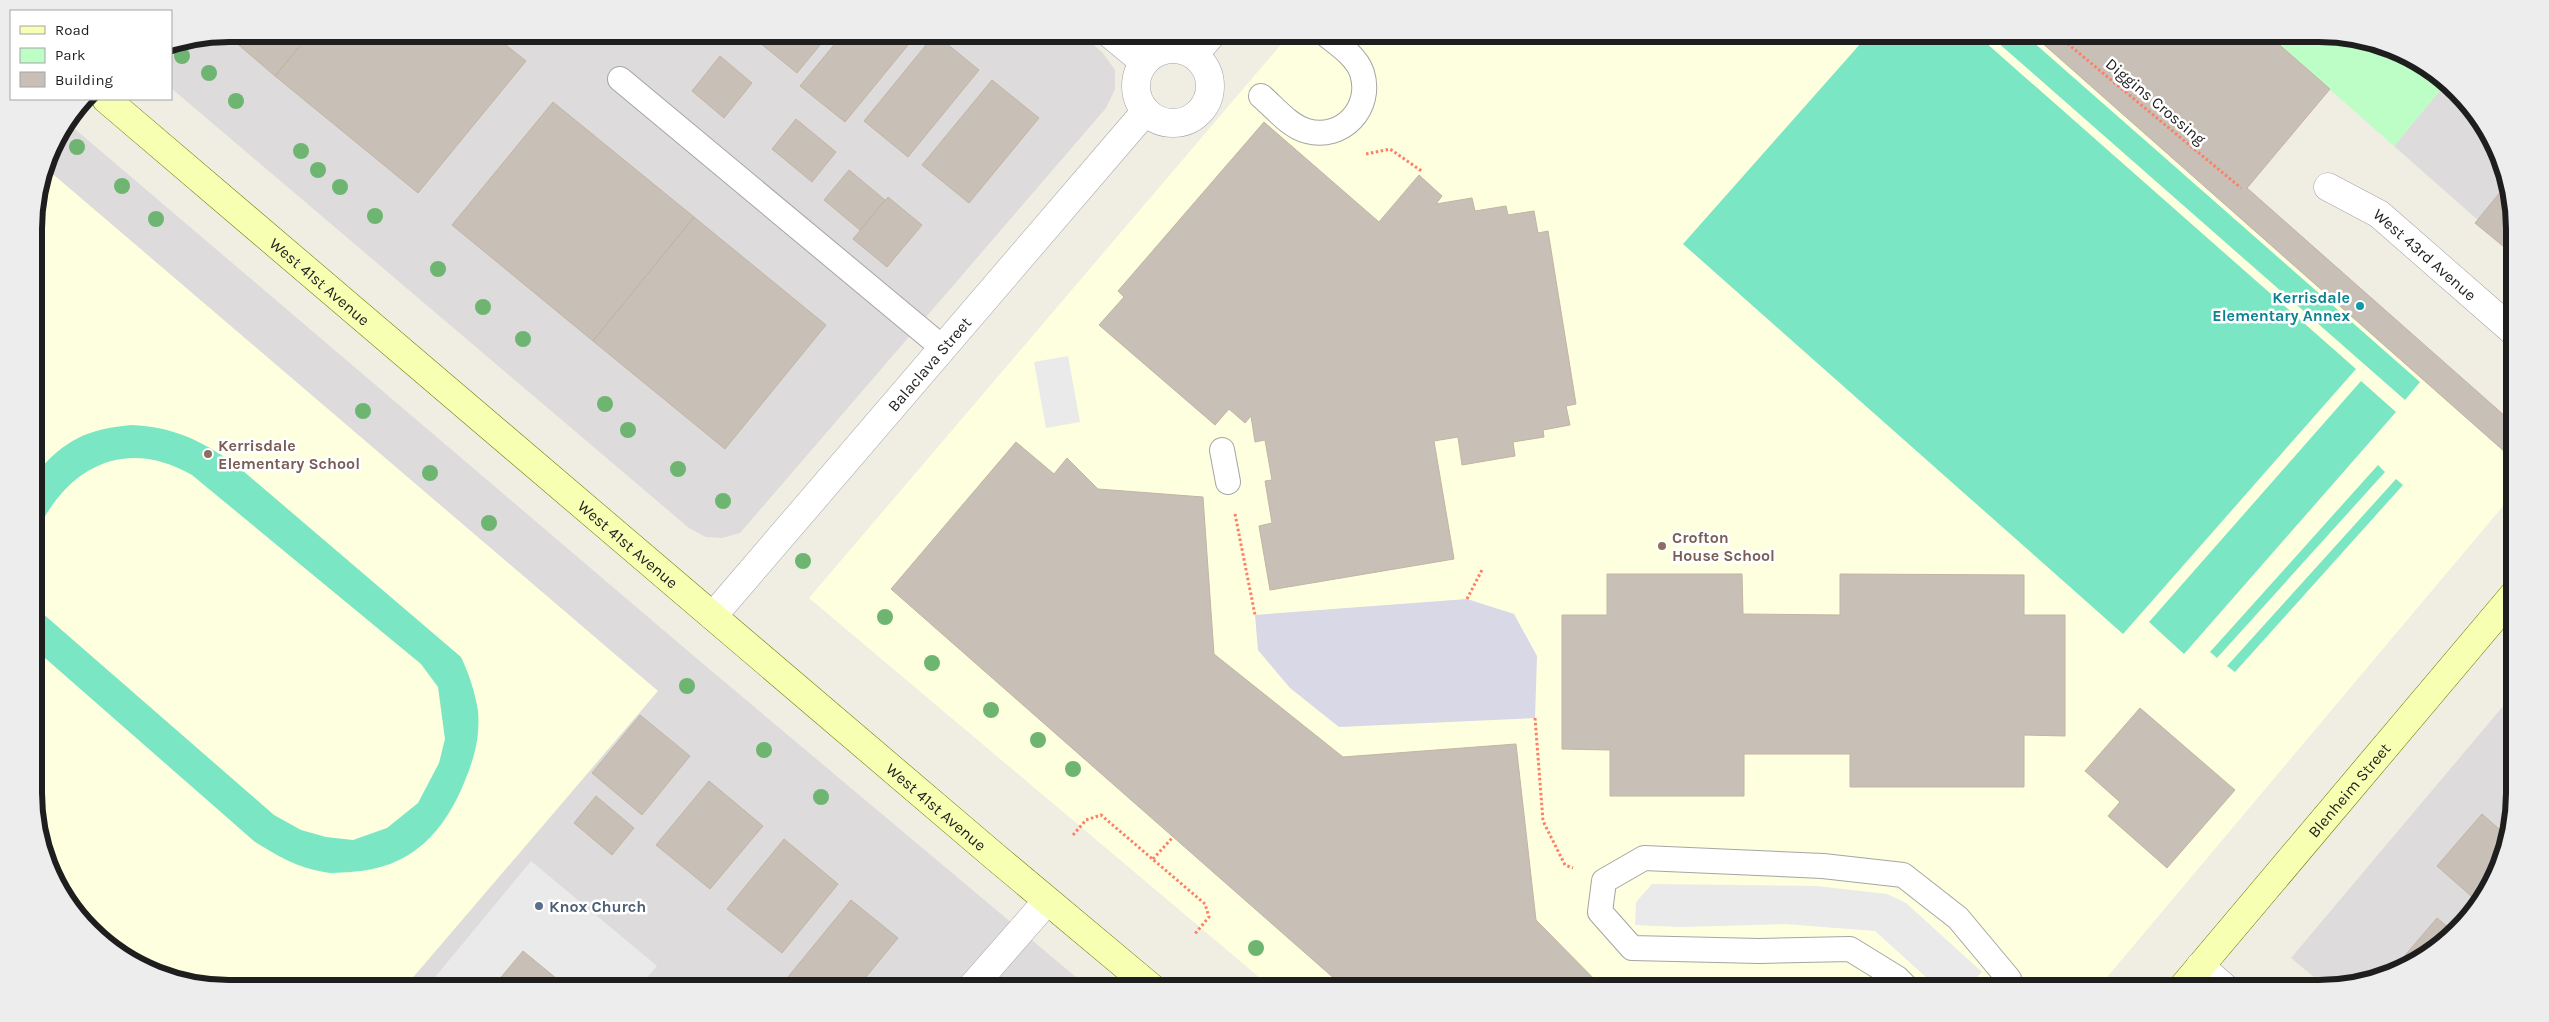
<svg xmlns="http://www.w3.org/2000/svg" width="2549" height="1022" font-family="Karla,sans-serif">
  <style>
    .residential { fill: #dddbdb }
    .education { fill: #fdffde }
    .park { fill: #bcfec6 }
    .pitch { fill: #7ae6c3 }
    .parking { fill: #eaeaea }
    .plaza { fill: #d8d8e6 }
    .building { fill: #c8bfb6; stroke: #c3b4a4 }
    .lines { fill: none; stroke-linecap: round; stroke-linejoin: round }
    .lane-casing { stroke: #a5a5a5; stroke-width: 26 }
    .street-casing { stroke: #a5a5a5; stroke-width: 29 }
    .secondary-casing { stroke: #667b00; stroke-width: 29 }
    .path { stroke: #ff7e66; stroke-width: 3; stroke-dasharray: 2.5 2.5; stroke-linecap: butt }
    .lane { stroke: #fff; stroke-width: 24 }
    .street { stroke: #fff; stroke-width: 28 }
    .secondary { stroke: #f7ffb3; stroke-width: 28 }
    .tree { fill: #6db571 }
    .culture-dot { fill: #0f9aa8; stroke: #fff; stroke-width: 2 }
    .education-dot { fill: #8d6e63; stroke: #fff; stroke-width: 2 }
    .service-dot { fill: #5c6f8a; stroke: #fff; stroke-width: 2 }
    .labels { text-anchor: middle; stroke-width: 5; stroke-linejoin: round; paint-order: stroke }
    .street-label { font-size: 16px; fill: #1e1e1e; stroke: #fff }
    .culture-label { font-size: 16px; font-weight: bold; fill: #0d838f; stroke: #fff; text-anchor: end }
    .education-label { font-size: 16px; font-weight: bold; fill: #785e54; stroke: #fff; text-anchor: start }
    .service-label { font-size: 16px; font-weight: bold; fill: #4e5e75; stroke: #fff; text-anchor: start }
    .rim { fill: none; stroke: #1e1e1e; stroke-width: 6 }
  </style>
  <rect width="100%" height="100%" fill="#f0ede3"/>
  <!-- residential -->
  <path class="residential" d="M230,34H1080L1102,52L1115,70V89L1106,108L740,533L722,538L706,537L689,528L171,88V45Z
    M2447,82L2475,110L2500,155L2514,204V252L2394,146Z
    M69,124L702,663L1089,988H230L167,978L121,955L82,921L54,879L37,830L34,217L54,143Z
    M2515,692V792L2505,855L2475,911L2438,948L2382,978L2327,988L2291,958Z"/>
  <!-- education -->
  <path class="education" d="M1290,34H2032L2514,460V493L2098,988H1272L809,598Z
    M47,169L658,691L404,988H230L167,978L121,955L82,921L54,879L37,830L34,217Z"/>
  <!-- park -->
  <path class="park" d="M2267,34H2319L2382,44L2438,74L2447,82L2394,146Z"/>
  <!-- pitch -->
  <path class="pitch" d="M1869,34H1976L2356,369L2123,634L1683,244Z
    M1988,34H2024L2420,382L2405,400Z
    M2361,381L2396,412L2184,654L2149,622Z
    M131,425C174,427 200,440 235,464L461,657C469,674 475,692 478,711C480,735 475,756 466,778C445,832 411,869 350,872C342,872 332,874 324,872C298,868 276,855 255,842L37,651L36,601L41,612L274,815L301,830L326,837L353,840L387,828L418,803L439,763L445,739L438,687L421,664L192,475C125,436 66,467 36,534V473C67,439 85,430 131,425Z
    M2378,465L2385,472L2217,658L2210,652Z
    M2396,479L2403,485L2235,672L2227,666Z"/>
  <!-- parking -->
  <path class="parking" d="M1068,356L1080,422L1046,428L1034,362Z
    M531,861L657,966L638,988H568L523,951L492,988H426Z
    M1652,884L1816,886L1887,894L1906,903L1982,972L1966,988H1938L1875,931L1785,924L1680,927L1635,925L1636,902Z"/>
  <!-- plaza -->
  <path class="plaza" d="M1467,599L1514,614L1537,656L1535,718L1339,727L1290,688L1258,650L1255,615Z"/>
  <!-- building -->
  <path class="building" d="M226,34H310L275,76Z
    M310,34H492L526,61L418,193L275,76Z
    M582,34H603L595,44Z
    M749,34H829L797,73Z
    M843,34H917L845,122L800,86Z
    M935,34L979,70L908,157L864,121Z
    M2032,34H2267L2330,89L2247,188L2514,424V460Z
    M720,56L752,83L724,118L692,91Z
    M992,80L1039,118L969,203L922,165Z
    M553,102L694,217L593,341L452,225Z
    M796,119L836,152L812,182L772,149Z
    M1264,122L1379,222L1419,175L1442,196L1436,204L1472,198L1475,211L1506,206L1508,215L1534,211L1538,233L1548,231L1576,404L1566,406L1570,425L1543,430L1544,437L1513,442L1515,456L1462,465L1458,437L1434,441L1454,559L1270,590L1259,526L1272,523L1265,481L1272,480L1265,440L1255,442L1251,416L1245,423L1229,409L1215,425L1099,325L1124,297L1118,291Z
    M849,170L885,200L860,230L824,200Z
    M2502,190L2512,198L2514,204V245L2509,251L2475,223Z
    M888,197L922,225L887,267L853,239Z
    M694,217L826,325L725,449L593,341Z
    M1016,442L1054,474L1067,458L1098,489L1203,497L1214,654L1343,757L1516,744L1536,920L1603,988H1345L891,589Z
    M1607,574H1742L1743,614L1840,615V574L2024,575V615H2065V736L2024,735V787H1850V754H1744V796H1610V750L1562,749V615H1607Z
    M2140,708L2235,790L2167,868L2108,816L2120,802L2085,771Z
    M640,715L690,756L642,815L592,773Z
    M709,781L763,826L710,889L656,845Z
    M596,796L634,828L612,855L574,823Z
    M2482,814L2508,837L2505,855L2479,903L2437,866Z
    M784,839L838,884L782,953L727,909Z
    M851,900L898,938L857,988H779Z
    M2437,918L2454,932L2438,948L2389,974Z
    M523,951L568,988H492Z
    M1776,983L1777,988H1725Z"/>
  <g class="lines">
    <!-- lane casing -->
    <g class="lane-casing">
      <path id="lane" d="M620,79L943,348
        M1261,96C1274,107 1289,126 1307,131C1342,141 1373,108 1362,73C1357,57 1338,44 1325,34
        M1222,450L1228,482
        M1907,988L1897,978L1850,949L1759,951L1632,948L1600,912L1604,881L1644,858L1823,866L1903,875L1958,918L2009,979L2007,988"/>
    </g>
    <!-- street casing -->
    <g class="street-casing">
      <g id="street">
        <path d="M1110,34L1144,62"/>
        <circle cx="1173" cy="86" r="37"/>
        <path d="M1194,55L1212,34"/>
        <path id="s1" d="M2328,187L2379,214L2514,332"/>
        <path id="s2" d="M713,616L1145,112"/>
        <path d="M2200,966L2225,988"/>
        <path d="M971,988L1047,901"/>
      </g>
    </g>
    <!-- secondary casing -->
    <g class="secondary-casing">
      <g id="secondary">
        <path id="s3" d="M106,99L993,855L1152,988"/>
        <path id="s4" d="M2182,988L2515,593"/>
      </g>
    </g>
    <!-- path -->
    <path class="path" d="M2056,34L2241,188
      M1366,154L1390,149L1423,172
      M1235,514L1255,615
      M1467,599L1483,568
      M1535,718L1543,821L1565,865L1573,868
      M1073,835L1086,820L1101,815L1205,904L1209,917L1194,935
      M1153,859L1173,837"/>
    <!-- lane -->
    <use href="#lane" class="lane"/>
    <!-- street -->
    <use href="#street" class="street"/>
    <!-- secondary -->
    <use href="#secondary" class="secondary"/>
  </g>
  <!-- trees -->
  <g class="tree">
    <circle cx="182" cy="56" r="8"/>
    <circle cx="209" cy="73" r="8"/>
    <circle cx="236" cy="101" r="8"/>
    <circle cx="77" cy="147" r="8"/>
    <circle cx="301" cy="151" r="8"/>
    <circle cx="318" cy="170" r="8"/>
    <circle cx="122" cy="186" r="8"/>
    <circle cx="340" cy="187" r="8"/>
    <circle cx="375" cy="216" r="8"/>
    <circle cx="156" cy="219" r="8"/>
    <circle cx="438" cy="269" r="8"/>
    <circle cx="483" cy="307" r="8"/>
    <circle cx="523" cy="339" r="8"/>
    <circle cx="605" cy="404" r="8"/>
    <circle cx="363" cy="411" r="8"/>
    <circle cx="628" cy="430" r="8"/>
    <circle cx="678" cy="469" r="8"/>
    <circle cx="430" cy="473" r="8"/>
    <circle cx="723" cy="501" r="8"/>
    <circle cx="489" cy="523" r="8"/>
    <circle cx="803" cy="561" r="8"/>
    <circle cx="885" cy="617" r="8"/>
    <circle cx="932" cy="663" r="8"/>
    <circle cx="687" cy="686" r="8"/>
    <circle cx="991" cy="710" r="8"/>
    <circle cx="1038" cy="740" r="8"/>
    <circle cx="764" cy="750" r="8"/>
    <circle cx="1073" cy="769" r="8"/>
    <circle cx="821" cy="797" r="8"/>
    <circle cx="1256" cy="948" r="8"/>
  </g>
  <!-- markers -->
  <circle class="culture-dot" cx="2360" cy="306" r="5"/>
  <g class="education-dot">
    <circle cx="208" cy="454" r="5"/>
    <circle cx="1662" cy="546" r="5"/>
  </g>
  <circle class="service-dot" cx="539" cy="906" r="5"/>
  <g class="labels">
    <!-- street labels -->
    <g class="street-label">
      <text transform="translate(2156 101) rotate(40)" y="6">Diggins Crossing</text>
      <text dy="6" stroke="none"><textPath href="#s1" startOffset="119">West 43rd Avenue</textPath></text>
      <text dy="6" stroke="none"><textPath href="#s3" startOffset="281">West 41st Avenue</textPath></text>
      <text dy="6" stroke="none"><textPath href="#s2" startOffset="332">Balaclava Street</textPath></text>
      <text dy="6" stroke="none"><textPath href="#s3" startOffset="686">West 41st Avenue</textPath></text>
      <text dy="6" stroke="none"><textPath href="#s4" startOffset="259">Blenheim Street</textPath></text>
      <text dy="6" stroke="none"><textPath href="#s3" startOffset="1091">West 41st Avenue</textPath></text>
    </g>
    <!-- culture labels -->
    <g class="culture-label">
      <text x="2350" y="303">Kerrisdale<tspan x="2350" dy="18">Elementary Annex</tspan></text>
    </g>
    <!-- education labels -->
    <g class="education-label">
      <text x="218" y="451">Kerrisdale<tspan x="218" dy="18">Elementary School</tspan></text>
      <text x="1672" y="543">Crofton<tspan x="1672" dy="18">House School</tspan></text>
    </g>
    <!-- service labels -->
    <g class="service-label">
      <text x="549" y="912">Knox Church</text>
    </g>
  </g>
  <!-- crop -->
  <path d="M0 0H2549V1022H0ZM229 42H2319A187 187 0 0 1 2506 229V793A187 187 0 0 1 2319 980H229A187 187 0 0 1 42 793V229A187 187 0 0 1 229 42Z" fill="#ededed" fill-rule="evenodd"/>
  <path class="rim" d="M229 42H2319A187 187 0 0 1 2506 229V793A187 187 0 0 1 2319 980H229A187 187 0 0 1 42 793V229A187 187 0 0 1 229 42Z"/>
  <!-- legend -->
  <rect x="10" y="10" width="162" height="90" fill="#ffffff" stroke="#a5a5a5"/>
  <rect x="20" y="26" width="25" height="8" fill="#f7ffb3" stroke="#a5a5a5"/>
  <text x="55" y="35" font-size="15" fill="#1e1e1e">Road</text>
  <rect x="20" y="48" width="25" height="15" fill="#bcfec6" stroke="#a5a5a5"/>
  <text x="55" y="60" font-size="15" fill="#1e1e1e">Park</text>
  <rect x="20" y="72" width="25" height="15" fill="#c8bfb6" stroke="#a5a5a5"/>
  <text x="55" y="85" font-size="15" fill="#1e1e1e">Building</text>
</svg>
